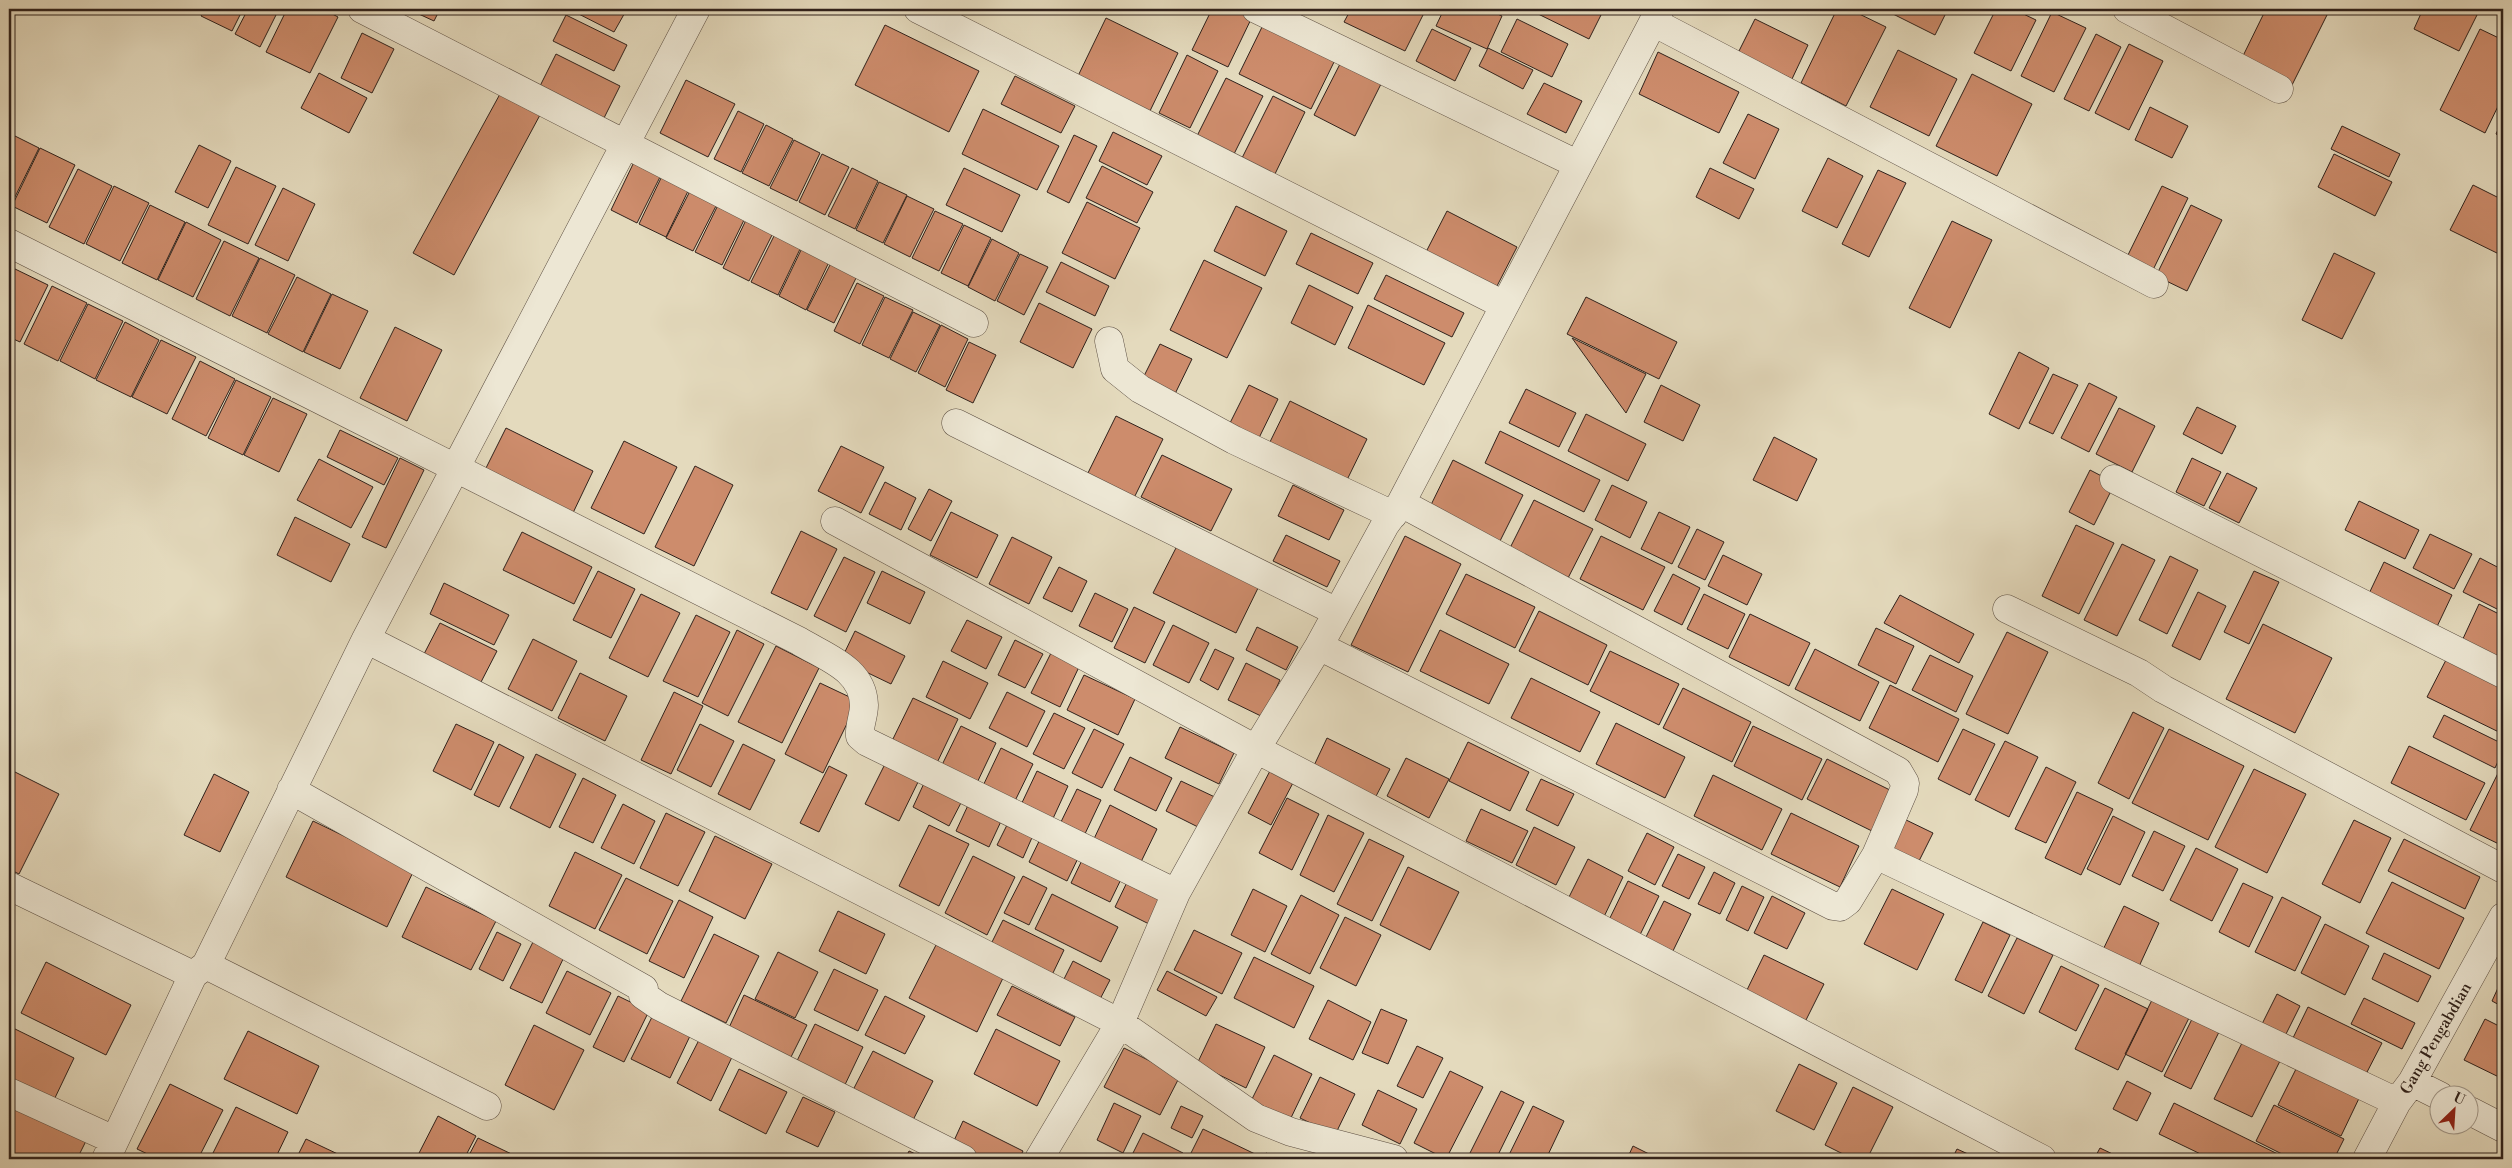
<svg xmlns="http://www.w3.org/2000/svg" width="2512" height="1168" font-family="'Libre Bodoni',serif">
  <style>
    .building { fill: #cd8c6c; stroke: #30221c }
    .lines { fill: none; stroke-linecap: round; stroke-linejoin: round }
    .minor-casing { stroke: #5d5044; stroke-width: 29 }
    .minor { stroke: #ede7d4; stroke-width: 28 }
    .labels { text-anchor: middle; stroke-width: 4; stroke-linejoin: round; paint-order: stroke }
    .street-label { font-size: 16px; fill: #30221c; stroke: #ede7d4 }
  </style>
  <rect width="100%" height="100%" fill="#e4dabd"/>
  <filter id="stains"><feTurbulence type="fractalNoise" baseFrequency=".004" numOctaves="4"/><feColorMatrix values="0 0 0 0 .2 0 0 0 0 .09 0 0 0 0 .02 0 0 0 .5 -.17"/></filter>
  <radialGradient id="worn" r=".72"><stop offset=".6" stop-color="#630" stop-opacity="0"/><stop offset="1" stop-color="#630" stop-opacity=".3"/></radialGradient>
  <!-- building -->
  <path class="building" d="M186,9H198L195,13Z
    M205,9H243L232,31L201,16Z
    M248,9H279L260,47L235,34Z
    M287,9H323L338,17L310,73L266,52Z
    M408,9H440L434,21Z
    M569,9H627L614,32Z
    M1212,9H1244L1254,13L1228,67L1192,50Z
    M1351,9H1426L1405,51L1344,22Z
    M1444,9H1486L1502,16L1487,49L1436,26Z
    M1528,9H1604L1589,39Z
    M1837,9H1849L1886,27L1846,106L1801,83Z
    M1890,9H1948L1935,35L1889,12Z
    M1996,9H2013L2036,20L2011,71L1974,53Z
    M2266,9H2330L2292,85L2241,60Z
    M2423,9H2480L2459,51L2414,29Z
    M2052,12L2086,28L2054,92L2021,76Z
    M566,15L627,45L614,71L553,41Z
    M1106,18L1178,53L1149,113L1077,78Z
    M1517,19L1568,44L1552,77L1501,52Z
    M1755,19L1808,45L1792,79L1738,53Z
    M885,25L979,71L949,132L855,85Z
    M1263,25L1335,60L1311,109L1239,74Z
    M1432,29L1471,48L1455,81L1416,61Z
    M2480,29L2503,40V96L2485,133L2440,110Z
    M362,33L394,49L372,93L341,78Z
    M2096,34L2121,47L2089,111L2064,99Z
    M2129,44L2163,61L2129,130L2095,113Z
    M1488,48L1533,70L1523,89L1479,66Z
    M1898,50L1957,79L1929,136L1870,107Z
    M1658,52L1739,92L1719,133L1639,94Z
    M556,54L620,86L603,120L539,88Z
    M1187,55L1218,71L1190,128L1159,113Z
    M1341,62L1382,82L1355,136L1314,115Z
    M319,73L367,98L349,133L301,108Z
    M1972,74L2032,104L1997,176L1936,146Z
    M1015,76L1075,106L1061,133L1001,104Z
    M1226,78L1263,96L1233,156L1196,138Z
    M686,80L735,104L708,157L660,133Z
    M1544,83L1582,101L1566,133L1527,114Z
    M500,94L540,115L454,275L413,253Z
    M1273,96L1305,112L1274,176L1241,160Z
    M2150,107L2188,126L2172,158L2135,140Z
    M983,109L1059,146L1037,190L962,154Z
    M738,111L764,124L741,172L714,159Z
    M1748,114L1779,129L1755,179L1723,163Z
    M2503,119V138L2496,134Z
    M766,125L793,139L769,186L742,173Z
    M2342,126L2400,154L2389,177L2331,149Z
    M1113,132L1162,156L1147,185L1099,161Z
    M9,133L39,148L11,205L9,204Z
    M1074,135L1097,146L1069,203L1047,192Z
    M794,140L820,153L797,201L770,188Z
    M199,145L231,161L208,208L175,192Z
    M40,148L75,165L47,223L12,206Z
    M822,154L849,167L825,215L799,202Z
    M2334,154L2392,182L2375,216L2318,187Z
    M1828,158L1863,176L1837,228L1802,211Z
    M634,162L661,175L637,223L611,210Z
    M1102,166L1153,192L1137,223L1086,198Z
    M236,167L276,186L248,244L208,225Z
    M852,168L878,181L855,229L828,216Z
    M964,168L1020,195L1002,232L946,205Z
    M1710,168L1754,189L1739,219L1696,197Z
    M78,169L112,186L84,244L49,227Z
    M1878,170L1906,183L1869,257L1842,244Z
    M662,176L689,189L666,237L639,224Z
    M879,182L907,195L883,243L856,230Z
    M2473,185L2503,200V256L2450,230Z
    M114,186L149,203L120,261L86,244Z
    M2162,186L2188,198L2152,272L2126,259Z
    M283,188L315,204L288,261L255,245Z
    M690,191L717,204L693,251L666,238Z
    M907,196L934,209L910,257L884,244Z
    M1087,202L1140,228L1115,279L1062,253Z
    M150,205L185,222L157,280L122,263Z
    M718,205L745,218L722,265L695,252Z
    M2191,205L2222,220L2187,291L2156,276Z
    M1236,206L1287,231L1265,276L1214,251Z
    M935,211L963,224L939,271L912,258Z
    M1447,211L1517,247L1496,288L1426,252Z
    M746,220L773,233L749,281L723,268Z
    M1952,221L1992,240L1950,328L1909,308Z
    M186,222L221,240L193,297L158,280Z
    M964,225L991,238L968,286L941,273Z
    M1311,233L1373,263L1358,294L1296,264Z
    M775,234L801,247L778,295L751,282Z
    M992,239L1019,253L995,301L968,287Z
    M224,241L259,258L230,316L196,299Z
    M802,248L829,262L806,310L779,296Z
    M2334,253L2375,273L2342,339L2302,320Z
    M1020,254L1048,267L1024,315L997,301Z
    M260,258L295,275L267,333L232,316Z
    M1204,260L1262,288L1227,358L1170,330Z
    M1061,262L1109,286L1095,316L1046,292Z
    M831,263L857,276L834,323L807,310Z
    M13,268L48,285L20,342L9,337V276Z
    M1386,275L1464,313L1452,337L1374,299Z
    M297,277L331,294L303,352L268,334Z
    M857,283L884,296L860,344L834,331Z
    M1309,285L1353,307L1335,345L1291,323Z
    M52,286L87,303L58,361L24,344Z
    M332,294L368,311L340,369L304,352Z
    M885,297L913,310L889,358L862,345Z
    M1586,297L1677,342L1659,379L1567,334Z
    M1039,303L1092,329L1073,368L1020,342Z
    M88,304L123,321L95,379L60,361Z
    M1368,305L1445,343L1424,385L1348,348Z
    M913,312L940,325L916,372L890,359Z
    M125,322L159,340L131,397L96,380Z
    M941,325L968,339L945,387L918,373Z
    M395,327L442,350L407,421L360,398Z
    M1572,338L1646,374L1626,413Z
    M161,340L196,357L167,414L132,397Z
    M969,342L996,355L973,403L946,390Z
    M1160,344L1192,359L1173,398L1141,382Z
    M2019,352L2049,368L2019,429L1989,414Z
    M200,361L235,379L206,436L172,419Z
    M2053,374L2078,385L2053,434L2029,423Z
    M236,380L271,397L243,455L208,438Z
    M2089,383L2117,397L2089,452L2061,438Z
    M1249,385L1278,399L1256,444L1227,429Z
    M1661,385L1700,405L1683,441L1644,422Z
    M1526,389L1576,413L1559,447L1509,423Z
    M273,398L307,414L279,472L244,455Z
    M1290,401L1367,439L1345,484L1268,446Z
    M2197,407L2236,426L2222,454L2183,434Z
    M2119,408L2155,426L2132,472L2096,454Z
    M1586,414L1646,444L1628,481L1568,451Z
    M1116,416L1163,439L1132,502L1085,479Z
    M506,428L593,471L572,515L484,472Z
    M340,430L398,458L384,485L327,457Z
    M1500,431L1600,480L1584,512L1485,463Z
    M1774,437L1817,459L1797,501L1753,480Z
    M624,441L677,467L644,534L591,508Z
    M841,446L884,467L861,513L818,491Z
    M1162,455L1232,489L1211,531L1141,497Z
    M400,458L424,470L386,548L362,537Z
    M2192,458L2221,472L2204,506L2176,492Z
    M319,459L373,487L351,528L297,500Z
    M1453,460L1523,495L1497,547L1427,513Z
    M695,466L733,485L694,566L655,547Z
    M2090,470L2115,483L2094,525L2069,512Z
    M2227,473L2257,488L2239,523L2209,508Z
    M885,482L916,498L901,530L869,514Z
    M1293,485L1344,510L1329,540L1278,516Z
    M1612,485L1647,502L1630,538L1595,520Z
    M929,489L952,501L931,541L908,529Z
    M1534,500L1593,529L1566,582L1507,554Z
    M2359,501L2419,530L2405,559L2345,530Z
    M951,512L998,535L977,578L930,555Z
    M1659,512L1690,527L1672,564L1641,549Z
    M295,517L350,544L331,582L277,555Z
    M2076,525L2114,543L2079,614L2042,596Z
    M1697,529L1724,542L1705,580L1678,567Z
    M801,531L837,549L807,610L771,593Z
    M522,532L592,567L574,604L503,570Z
    M2430,534L2472,554L2454,589L2413,568Z
    M1286,535L1340,561L1327,587L1273,561Z
    M1405,536L1461,564L1408,672L1351,645Z
    M1601,536L1665,567L1643,610L1580,579Z
    M1012,537L1052,557L1029,604L989,584Z
    M1178,544L1260,584L1236,633L1153,593Z
    M2122,544L2155,560L2117,636L2084,620Z
    M1723,555L1762,574L1747,605L1708,586Z
    M2170,556L2198,570L2167,634L2139,620Z
    M844,557L875,572L846,632L814,616Z
    M2480,558L2503,570V612L2463,592Z
    M2384,562L2452,595L2433,635L2365,602Z
    M1059,567L1087,581L1072,612L1043,598Z
    M598,571L635,589L611,638L573,620Z
    M882,571L925,592L910,624L867,603Z
    M2254,571L2279,582L2249,644L2224,632Z
    M1466,574L1535,607L1515,648L1446,614Z
    M1673,574L1700,588L1682,625L1654,611Z
    M444,583L509,615L494,645L430,614Z
    M2198,592L2226,606L2200,660L2172,646Z
    M1095,593L1128,609L1112,642L1079,626Z
    M641,594L680,613L648,677L609,658Z
    M1704,594L1745,614L1728,649L1687,629Z
    M1900,595L1974,634L1959,663L1884,623Z
    M2479,604L2503,616V664L2461,643Z
    M1134,607L1165,622L1145,663L1114,648Z
    M1539,611L1607,645L1588,685L1519,651Z
    M1750,614L1810,643L1789,686L1729,657Z
    M696,615L730,632L698,697L663,681Z
    M967,620L1002,637L986,669L951,651Z
    M440,623L497,651L480,684L423,656Z
    M2263,624L2332,658L2295,733L2226,699Z
    M1173,625L1209,643L1189,683L1153,665Z
    M1257,627L1298,647L1286,670L1246,650Z
    M1876,628L1914,646L1896,684L1858,665Z
    M737,630L764,644L728,716L702,703Z
    M1440,630L1509,664L1489,704L1420,671Z
    M855,631L905,656L891,684L841,660Z
    M2007,632L2048,652L2008,734L1966,714Z
    M533,639L577,661L552,711L508,689Z
    M1015,640L1043,654L1025,688L998,675Z
    M776,646L819,668L782,743L738,722Z
    M1215,649L1234,658L1218,690L1200,680Z
    M1815,649L1879,682L1860,721L1795,689Z
    M1610,651L1679,684L1659,725L1590,691Z
    M1051,653L1079,667L1060,707L1031,693Z
    M1930,655L1973,676L1956,712L1912,690Z
    M2447,658L2503,685V734L2427,697Z
    M943,661L988,683L970,719L926,697Z
    M1246,663L1280,680L1263,717L1228,700Z
    M580,673L627,696L605,741L558,718Z
    M1084,675L1135,699L1118,735L1067,710Z
    M1531,678L1600,712L1580,752L1511,718Z
    M820,683L858,701L823,773L785,754Z
    M1890,685L1959,719L1938,762L1869,728Z
    M1683,688L1751,722L1732,762L1663,728Z
    M674,692L703,706L671,774L641,760Z
    M1007,692L1045,711L1027,747L989,728Z
    M913,698L958,719L935,767L890,745Z
    M2133,712L2164,728L2129,799L2098,783Z
    M1054,713L1085,728L1064,769L1033,754Z
    M2444,715L2503,744V751L2495,768L2433,737Z
    M1616,723L1685,757L1665,798L1596,764Z
    M456,724L494,742L471,790L433,771Z
    M700,724L734,741L711,787L677,770Z
    M961,726L996,743L975,787L940,769Z
    M1753,726L1822,759L1802,800L1734,766Z
    M1180,727L1234,753L1219,784L1165,758Z
    M1094,729L1124,744L1102,788L1072,773Z
    M1963,729L1995,744L1970,795L1938,779Z
    M2169,729L2244,766L2208,840L2132,803Z
    M1327,738L1390,769L1372,804L1310,774Z
    M2005,741L2038,757L2009,817L1975,800Z
    M1468,742L1529,772L1510,811L1449,781Z
    M499,744L524,757L499,807L474,795Z
    M743,744L775,760L750,810L718,794Z
    M2409,746L2485,783L2466,820L2391,783Z
    M1001,748L1033,764L1013,805L981,790Z
    M536,754L576,774L550,828L510,808Z
    M1130,757L1172,778L1156,811L1114,790Z
    M1406,758L1449,779L1429,818L1387,796Z
    M1827,759L1896,793L1876,833L1807,799Z
    M886,762L920,778L899,821L865,804Z
    M2503,763V846L2470,830Z
    M829,766L847,775L819,832L800,823Z
    M1272,767L1295,779L1271,825L1248,813Z
    M2046,767L2076,782L2046,843L2015,829Z
    M9,769L59,794L19,874L9,869Z
    M2254,769L2306,794L2267,873L2215,847Z
    M1037,771L1068,786L1050,825L1019,809Z
    M214,774L249,792L220,852L184,835Z
    M1713,775L1782,809L1762,850L1694,816Z
    M583,778L616,795L593,843L559,827Z
    M926,779L964,797L949,826L913,807Z
    M1541,779L1574,794L1558,826L1526,810Z
    M1181,781L1219,799L1204,830L1166,811Z
    M1077,789L1101,800L1083,838L1059,826Z
    M2077,792L2113,809L2081,875L2045,858Z
    M1287,798L1319,814L1292,870L1259,853Z
    M970,801L1003,817L989,847L956,831Z
    M623,804L655,821L634,864L601,848Z
    M1110,805L1157,829L1139,866L1092,843Z
    M1481,809L1528,831L1512,863L1466,841Z
    M666,813L705,832L678,886L640,868Z
    M1791,813L1859,846L1840,887L1771,854Z
    M1328,815L1364,833L1334,892L1300,875Z
    M2113,816L2145,832L2120,885L2087,869Z
    M1902,818L1933,833L1919,861L1888,846Z
    M2354,820L2391,838L2360,903L2322,884Z
    M313,821L414,870L387,927L286,877Z
    M1009,821L1034,833L1023,858L997,845Z
    M929,825L969,844L939,906L899,886Z
    M1534,827L1575,847L1556,885L1516,865Z
    M1044,831L1082,850L1067,881L1029,862Z
    M2154,831L2185,846L2163,891L2132,876Z
    M1647,833L1674,847L1655,885L1628,871Z
    M715,836L772,864L745,919L689,891Z
    M1369,839L1404,856L1372,921L1337,904Z
    M2404,839L2480,877L2465,909L2388,871Z
    M2196,848L2238,869L2212,921L2170,900Z
    M575,852L622,875L595,929L549,906Z
    M1086,852L1125,871L1110,902L1071,883Z
    M1678,854L1705,867L1689,899L1662,886Z
    M973,856L1015,877L987,935L945,913Z
    M1588,859L1623,877L1601,923L1565,905Z
    M1408,867L1459,892L1430,950L1380,925Z
    M1714,872L1735,883L1720,914L1698,904Z
    M1131,874L1165,891L1149,924L1115,907Z
    M1023,876L1047,888L1029,925L1004,913Z
    M626,878L673,901L647,954L599,930Z
    M1628,881L1659,896L1637,941L1606,926Z
    M2392,882L2464,918L2439,969L2366,933Z
    M2243,883L2273,897L2249,947L2219,932Z
    M1742,886L1764,897L1748,931L1726,920Z
    M426,887L496,921L471,970L402,937Z
    M1253,889L1287,906L1265,952L1231,935Z
    M1892,889L1944,914L1917,970L1864,944Z
    M1052,894L1118,927L1101,962L1035,929Z
    M1301,895L1339,915L1310,974L1271,954Z
    M1772,896L1805,913L1787,949L1754,933Z
    M2282,897L2321,917L2295,971L2255,952Z
    M679,900L713,917L684,978L649,961Z
    M1664,901L1691,914L1671,955L1644,941Z
    M2124,906L2159,923L2136,973L2100,956Z
    M838,911L885,934L866,974L819,951Z
    M1345,917L1381,935L1356,986L1320,968Z
    M1003,920L1064,950L1052,975L991,944Z
    M1983,922L2010,935L1982,993L1955,980Z
    M2325,924L2369,946L2345,995L2301,973Z
    M1194,930L1242,953L1222,994L1174,970Z
    M497,932L521,944L503,981L479,969Z
    M714,934L759,956L726,1023L681,1001Z
    M2017,938L2053,955L2024,1014L1988,996Z
    M534,940L565,955L542,1003L510,988Z
    M936,945L1003,978L977,1032L909,998Z
    M778,952L818,972L795,1018L755,999Z
    M2384,953L2431,976L2418,1002L2372,979Z
    M1764,955L1824,984L1805,1022L1746,992Z
    M1254,957L1314,986L1294,1028L1234,998Z
    M1073,961L1110,980L1098,1003L1061,985Z
    M46,962L131,1005L106,1055L21,1013Z
    M2061,966L2099,985L2076,1031L2039,1012Z
    M834,969L878,990L858,1031L814,1010Z
    M567,971L611,993L590,1035L546,1013Z
    M1167,971L1217,997L1206,1016L1157,990Z
    M2503,977V1007L2492,1001Z
    M1012,986L1075,1017L1060,1046L997,1015Z
    M2105,988L2148,1009L2118,1070L2075,1049Z
    M2277,994L2300,1006L2284,1038L2261,1026Z
    M744,995L807,1025L789,1061L727,1032Z
    M618,996L649,1011L624,1062L593,1047Z
    M885,996L925,1016L905,1054L865,1035Z
    M2154,996L2191,1014L2162,1072L2125,1054Z
    M2364,998L2415,1023L2402,1049L2351,1024Z
    M1328,1000L1371,1022L1353,1060L1309,1039Z
    M2308,1007L2382,1043L2365,1076L2292,1040Z
    M1381,1009L1407,1020L1388,1064L1362,1053Z
    M652,1017L690,1036L670,1078L631,1059Z
    M2192,1019L2219,1032L2191,1089L2164,1076Z
    M2485,1019L2503,1028V1079L2464,1060Z
    M815,1024L863,1047L842,1091L794,1067Z
    M1216,1024L1265,1047L1246,1088L1197,1064Z
    M534,1025L584,1050L554,1110L505,1085Z
    M9,1026L74,1058L53,1102L9,1080Z
    M996,1029L1060,1061L1037,1106L974,1074Z
    M248,1031L319,1066L297,1114L224,1079Z
    M700,1038L733,1055L711,1101L677,1083Z
    M2244,1039L2282,1057L2252,1117L2214,1099Z
    M1417,1046L1443,1058L1423,1098L1397,1086Z
    M1124,1048L1180,1076L1160,1115L1104,1087Z
    M873,1051L933,1081L912,1122L852,1092Z
    M1274,1055L1312,1074L1289,1122L1250,1103Z
    M2301,1059L2363,1090L2341,1136L2278,1105Z
    M1799,1064L1837,1083L1814,1130L1776,1111Z
    M739,1069L787,1092L766,1134L719,1110Z
    M1450,1071L1483,1087L1446,1159L1414,1143Z
    M1320,1077L1355,1094L1335,1135L1300,1118Z
    M2127,1081L2151,1093L2137,1121L2113,1109Z
    M170,1084L223,1110L198,1159H158L137,1149Z
    M1853,1087L1893,1107L1867,1159H1853L1825,1145Z
    M1378,1090L1417,1109L1400,1144L1362,1125Z
    M1501,1091L1524,1102L1496,1159H1467Z
    M803,1097L835,1112L818,1147L786,1132Z
    M1114,1103L1141,1116L1123,1153L1097,1140Z
    M2174,1103L2288,1159H2211L2159,1134Z
    M9,1105L88,1137L77,1159H18L9,1155Z
    M2274,1105L2344,1139L2334,1159H2292L2256,1141Z
    M1181,1106L1203,1116L1192,1138L1171,1128Z
    M1533,1106L1564,1121L1546,1159H1507Z
    M236,1107L288,1132L275,1159H210Z
    M438,1116L476,1136L464,1159H416Z
    M963,1121L1023,1151L1019,1159H980L952,1145Z
    M1203,1129L1255,1154L1252,1159H1188Z
    M1143,1133L1183,1153L1180,1159H1130Z
    M478,1138L522,1159H467Z
    M306,1139L342,1156L340,1159H296Z
    M1633,1146L1657,1158V1159H1627Z
    M2100,1148L2123,1159H2094Z
    M1957,1149L1979,1159H1952Z
    M909,1151L926,1159H905Z
    M1266,1153L1279,1159H1263Z
    M1728,1154L1739,1159H1725Z"/>
  <g class="lines">
    <!-- minor casing -->
    <g class="minor-casing">
      <path id="minor" d="M362,9L974,323
        M918,9L1504,305
        M1256,9L1577,164
        M2127,9L2279,89
        M1653,22L2154,284
        M9,243L799,641C827,658 863,669 864,705C864,716 859,725 860,736L867,742L1176,893
        M1109,341L1115,369L1140,389L1234,440L1393,515
        M956,423L1337,612
        M2114,479L2503,674
        M1401,503L1898,771L1905,783L1904,790L1876,855L2397,1102
        M835,521L1256,749L2042,1159
        M2007,609L2139,673L2163,689L2503,869
        M366,639L1120,1023L1256,1118L1291,1132L1394,1159
        M1319,646L1833,906L1840,907L1848,901L1876,855
        M291,790L644,989L643,995L659,1006L963,1159
        M9,886L193,975
        M206,965L487,1106
        M2412,1082L2440,1096
        M9,1092L114,1140
        M2470,1111L2503,1128
        M106,1159L193,975L206,965L366,639L696,9
        M1039,1159L1120,1023L1176,893L1256,749L1319,646L1385,525L1401,503L1660,9
        M2367,1159L2397,1102L2412,1082L2503,917"/>
    </g>
    <!-- minor -->
    <use href="#minor" class="minor"/>
  </g>
  <g class="labels">
    <!-- street labels -->
    <g class="street-label">
      <text transform="translate(2435 1038) rotate(-60)" y="6">Gang Pengabdian</text>
    </g>
  </g>
  <!-- margin -->
  <rect width="2512" height="1168" fill="none" stroke="#e4dabd" stroke-width="30"/>
  <rect x="10" y="10" width="2492" height="1148" fill="none" stroke="#30221c" stroke-width="2.5"/>
  <rect x="15" y="15" width="2482" height="1138" fill="none" stroke="#30221c"/>
  <!-- north arrow -->
  <g transform="translate(2454 1110) rotate(25)"><circle r="24" fill="#ede7d4" stroke="#a1988a"/>
  <path d="M0-4L9 19L0 12L-9 19Z" fill="#8f2418"/>
  <text y="-8" font-size="14" font-weight="bold" text-anchor="middle" fill="#30221c">U</text>
  </g>
  <rect width="100%" height="100%" filter="url(#stains)"/>
  <rect width="100%" height="100%" fill="url(#worn)"/>
</svg>
